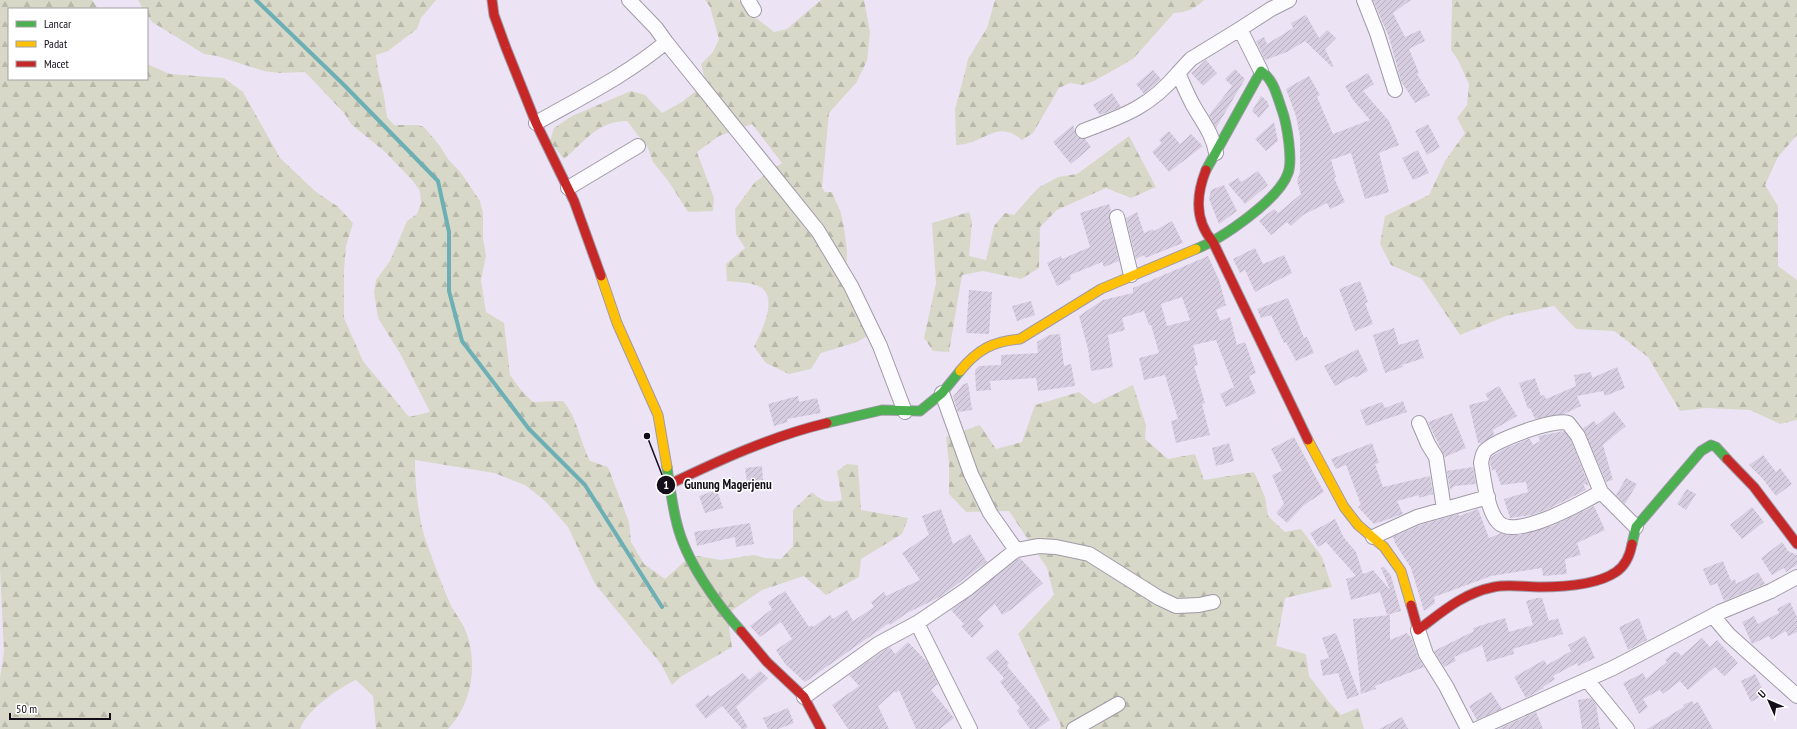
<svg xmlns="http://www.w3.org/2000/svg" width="1797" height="729" font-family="'PT Sans Narrow',sans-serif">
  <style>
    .forest { fill: url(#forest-firs) }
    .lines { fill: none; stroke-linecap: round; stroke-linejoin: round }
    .stream { stroke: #6cafb5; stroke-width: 4 }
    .building { fill: url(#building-hatch); fill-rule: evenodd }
    .street-casing { stroke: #a09aa7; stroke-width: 16 }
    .fast-casing { stroke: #a09aa7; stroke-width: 11 }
    .slow-casing { stroke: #a09aa7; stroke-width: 11 }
    .jam-casing { stroke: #a09aa7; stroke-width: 11 }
    .street { stroke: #fcfbfe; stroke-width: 14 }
    .fast { stroke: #4caf50; stroke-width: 9 }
    .slow { stroke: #ffc107; stroke-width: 9 }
    .jam { stroke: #c62828; stroke-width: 9 }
    .leader { fill: none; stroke: #130e19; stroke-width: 1.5 }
    .callout-dot { fill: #130e19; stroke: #fff; stroke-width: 1.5 }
    .mark-label { font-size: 12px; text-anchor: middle; font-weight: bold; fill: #fff }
    .callout-label { font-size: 13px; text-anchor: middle; font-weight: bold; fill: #130e19; stroke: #fff; stroke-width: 3; stroke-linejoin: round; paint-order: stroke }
  </style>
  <defs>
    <pattern id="forest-firs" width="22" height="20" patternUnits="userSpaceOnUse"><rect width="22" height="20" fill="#d7d8c8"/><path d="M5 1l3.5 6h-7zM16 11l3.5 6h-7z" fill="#b8b8ab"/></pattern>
    <pattern id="building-hatch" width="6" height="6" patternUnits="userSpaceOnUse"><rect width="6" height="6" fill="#d7cde1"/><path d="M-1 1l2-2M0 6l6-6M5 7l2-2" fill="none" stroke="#b8afc0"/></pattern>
  </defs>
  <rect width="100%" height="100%" fill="#ece4f5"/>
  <!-- forest -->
  <path class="forest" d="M0,0H92L98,9H9V79H147V64L170,74L224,78L243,92L280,158L316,192L337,206L353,223L346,246L344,270V318L363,361L409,417L430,412L401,355L378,318L374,292L376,280L390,261L407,221L417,214L421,203L420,191L413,181L385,152L351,124L344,113L305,72L279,73L264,71L217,56L204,54L152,22L147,15V9H143L138,0H436L421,18L417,29L388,51L376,55L378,71L384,96L387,117L394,125H418L424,127L440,146L448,159L461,173L480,201L483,213V238L486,256L481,280L486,312L504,323L510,375L521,390L533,402L563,401C577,417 580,441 590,461L608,467L629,522L631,542L644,564L665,579L686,560L698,556L721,560L754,555L765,558L781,559L793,546V510L812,492C823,502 828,503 842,500L837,471L847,464L858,465L861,510L908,518L902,534L861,559L859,577L826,595L804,576L762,590L727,614L732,647L682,676L672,685L661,664L595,584L568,527L545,501L525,485L494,473L415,460C415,482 418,517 425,538C432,559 440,580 449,601C452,610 460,618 464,627C479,660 473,703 448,729H376L373,696L356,680C337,689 308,709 300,729H0V678L4,652L0,569Z
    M705,0H739C748,15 762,21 774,32L787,29L821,0H864L870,32L867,61L856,83L829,113L822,188L825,192H832L841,213L844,228L847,250L846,289L869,335L857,342L821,353L811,369L789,374L766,363L754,347C760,334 781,295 758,286C749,282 737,282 727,281L726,264L745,248L736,234L735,209L755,182L782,163L752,124L719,136L697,152L714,198L713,211L688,212L669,182L653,162L648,148L627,121C597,121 586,141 564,159L550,141L554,128L572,116L631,91L645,95L662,113L682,102L706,83L701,64L713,52L719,39L710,7Z
    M995,0H1204C1195,9 1187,12 1174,13L1133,59L1094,81L1082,85L1070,83L1059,88L1033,133L1022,140C996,118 985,145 956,145L955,109L965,72L968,59L987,28Z
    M1452,0H1797V135L1778,157L1765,185L1778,206V266L1797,280V420L1780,424L1750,410L1706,408L1680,411L1648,357L1614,331L1576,329L1554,306L1506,316L1460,335L1422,279L1391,265L1380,244L1385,216L1429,195L1445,161L1465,133L1457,118L1467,105L1469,84L1458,60L1451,50Z
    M1129,136L1156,187L1131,198L1106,188L1057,210L1040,227L1039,268L1021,279L983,271L962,275L949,352L933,351L924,338L936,283L932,223L969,212L972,222L969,256L986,260L994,226L1005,213L1014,215L1038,188L1058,177L1077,174Z
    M1133,385L1146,425L1145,439L1168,459L1195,454L1204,480L1254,472L1265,497L1268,516L1285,532L1301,529L1322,557L1332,587L1285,598L1276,646L1306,654L1309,676L1329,702L1341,715L1358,708L1364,729H1060L1061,726L1018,634L1054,595L1047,568L1009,511L966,512L949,494V463L946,437L980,425L996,449L1022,442L1035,405L1079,392L1094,404Z"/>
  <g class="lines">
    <!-- stream -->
    <path class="stream" d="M256,0L344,85L438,181L449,232V291L462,341L529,429L585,485L662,607"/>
  </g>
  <!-- building -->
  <path class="building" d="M1373,0H1411L1393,13L1405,37L1420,30L1425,41L1409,49L1419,73L1417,74L1430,95L1415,103L1401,81L1389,37Z
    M1306,15L1319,38L1327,30L1336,38L1325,49L1333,65L1332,67L1305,41L1287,52L1265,60L1256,41L1264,37L1267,44L1293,28L1291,23Z
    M1206,60L1217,73L1203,86L1191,73Z
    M1235,69L1245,79L1216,128L1209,115L1232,86L1225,79Z
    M1153,70L1161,79L1144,94L1136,84Z
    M1368,73L1374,84L1363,91L1389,121L1399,145L1379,153L1389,192L1365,199L1351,153L1331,160L1336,177L1334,178L1345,202L1330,209L1327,203L1303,215L1291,226L1287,222L1271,235L1259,221L1274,209L1278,213L1301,194L1297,181L1300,172V137L1296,116L1286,89L1309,76L1320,95L1317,97L1333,134L1370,120L1353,100L1345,86Z
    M1112,93L1121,107L1100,115L1093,105Z
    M1261,96L1267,101L1269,106L1259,118L1252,111Z
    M1274,122L1278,141L1266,151L1255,139Z
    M1428,124L1440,147L1427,155L1415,131Z
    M1073,125L1077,137L1085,139L1091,147L1071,164L1053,142Z
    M1169,131L1180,144L1191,134L1203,146L1169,172L1152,152L1162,143L1159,140Z
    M1418,150L1429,173L1413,180L1402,158Z
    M1258,171L1268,185L1245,204L1228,184L1238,178L1241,182Z
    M1224,185L1237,211L1219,224L1209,199L1211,190Z
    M1109,204L1111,211L1109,219L1119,261L1104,267L1102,262L1070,275L1071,279L1057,286L1047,263L1061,256L1062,259L1090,247L1080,213Z
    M1137,212L1144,233L1153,229L1154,231L1172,221L1183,243L1145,258L1144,255L1136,259L1126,218Z
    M1255,248L1263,264L1284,255L1292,273L1255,292L1245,270L1240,273L1233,259Z
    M1208,256L1219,280L1226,305L1216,310L1220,321L1230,317L1237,345L1245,342L1256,373L1249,376L1256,393L1226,407L1220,394L1234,387L1216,340L1193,345L1198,365L1194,366L1205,403L1202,404L1210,435L1176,443L1171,421L1178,419L1165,375L1144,380L1139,358L1159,353L1151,325H1149L1144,311L1122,318L1125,330L1108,335L1113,367L1091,371L1088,349L1079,316L1103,300L1133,293V288ZM1182,297L1190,320L1167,326L1161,304Z
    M1360,281L1368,302L1365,303L1373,324L1355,331L1339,289Z
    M969,290L992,292L989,334L966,333Z
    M1288,298L1304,338L1307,337L1314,353L1296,361L1286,342L1284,343L1271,315L1261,318L1257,309Z
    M1031,301L1035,315L1017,321L1012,306Z
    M1394,328L1399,345L1418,339L1424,358L1402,365L1403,367L1385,373L1373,335Z
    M1060,334L1064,366L1071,364L1075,386L1038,391L1036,378L990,381L991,390L976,391L975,370L979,366L1001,365V355L1038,353L1037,342L1049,335Z
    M1358,349L1368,371L1355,378L1354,376L1335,386L1324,366Z
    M1617,367L1625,388L1605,396L1603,391L1577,396L1581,406L1564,414L1535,419L1530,408L1528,409L1519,383L1535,378L1541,396L1544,395L1546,399L1576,386L1574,375L1591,372L1592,378Z
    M968,383L972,410L958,412L953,397L963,384Z
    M1499,386L1517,416L1493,430L1494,435L1482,443H1478L1469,405L1489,400L1485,394Z
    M798,396L799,402L817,398L821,413L787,419L788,422L774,426L768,404Z
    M1403,401L1407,412L1366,426L1360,410L1382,402L1385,408Z
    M1614,411L1626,426L1603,445L1613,480L1606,482L1583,428L1594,421L1597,425Z
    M1452,413L1466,448L1445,457L1428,422Z
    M1564,431L1571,440L1589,486L1583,483L1586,490L1546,510L1531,515L1510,518L1504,499L1528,492L1526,482L1501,485L1495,469L1492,470L1490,463L1491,457L1504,449L1528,439H1530L1533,445L1540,441L1538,436Z
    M1294,437L1324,492L1304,505L1287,523L1276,513L1284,504L1272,475L1282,471L1271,449Z
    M1229,443L1234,461L1216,466L1212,448Z
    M1372,443L1379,463L1375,464L1383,487L1430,476L1433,494L1419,498V495L1397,501L1403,514L1374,524L1358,507L1361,505L1346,465L1336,469L1331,459Z
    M1763,455L1776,472L1780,468L1792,484L1776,496L1762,478L1749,465Z
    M762,466L763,480L747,482L745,468Z
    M1473,467L1476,484L1455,486L1450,490L1447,471Z
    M1626,478L1637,484L1625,504L1616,495Z
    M1687,489L1696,494L1686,510L1677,504Z
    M717,490L723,508L705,513L699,496Z
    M1594,506L1605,530L1577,543L1581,555L1565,559L1567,574L1543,576L1542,568L1491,576L1434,597L1435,603L1424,611L1411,568L1395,543L1393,537L1420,525L1458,514L1459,516L1478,509L1489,538L1501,533L1520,535L1552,526Z
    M1752,507L1764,522L1742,539L1730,525Z
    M941,509L953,544L970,534L987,562L940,597L907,613L890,625L889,623L805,682L785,664L776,650L792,639L781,622L760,637L750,626L772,609L768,602L785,591L809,627L811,625L813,627L830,615L833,619L847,610L853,621L874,607L871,602L884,592L886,596L920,580L902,553L929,535L922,516Z
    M1335,519L1344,538L1356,552L1363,574L1373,570L1390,590L1381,568L1384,567L1391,576L1401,611L1387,615L1380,592L1351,600L1346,579L1356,576L1326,542L1318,547L1310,533Z
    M750,523L754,544L736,547L735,537L697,546L694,532Z
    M1782,542L1788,551L1797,555V565L1786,572L1784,568L1772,575L1761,558Z
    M1020,558L1043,583L1012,609L1002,615L995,604L978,619L984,626L972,638L961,626L964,624L951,610Z
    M1723,561L1731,581L1735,579L1736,584L1758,572L1765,584L1724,601L1717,583L1710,586L1703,569Z
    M1537,598H1542L1549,621L1558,618L1563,634L1513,649L1514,654L1487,662L1482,645L1454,657L1456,661L1444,667L1434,651L1474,631L1473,628L1505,618L1509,632L1533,625L1526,601Z
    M1790,602L1797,617V632L1788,636L1786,631L1771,640L1769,636L1752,644L1742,622L1754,616L1758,624L1779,613L1777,609Z
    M1390,615V640L1407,633L1412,639L1418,657L1424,667L1375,686L1376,689L1361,694L1353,619Z
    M1639,618L1647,640L1628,650L1619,627Z
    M1336,633L1359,695L1347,699L1338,673L1323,676L1320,660L1329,658L1322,638Z
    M1585,636L1595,658L1578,666L1577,663L1553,676L1555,679L1543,687L1544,688L1526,698L1514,677L1544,660L1547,665L1571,651L1568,645Z
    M1702,638L1710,647L1717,640L1738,663L1724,676L1715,667L1688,690L1680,681L1663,694L1660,690L1643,699L1648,707L1639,714L1623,683L1643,673L1646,679L1667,662L1665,660L1674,652H1678L1681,656Z
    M908,642L928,663L938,684L931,690L954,718L940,729H916L899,690L896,693L895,691L878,706L889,729H848L832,705L859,686L849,675L883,651L890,647L895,654Z
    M997,649L1009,663L1007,666L1034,698L1050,720L1037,729H1030L1017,711L1020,708L1000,682L1004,678L986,658Z
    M760,671L768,678L736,707L748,727L745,729H742L722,706L706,719L695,705L708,695L710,697L743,673L749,680Z
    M1755,674L1765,694L1751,702L1741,681Z
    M1491,692L1502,709L1477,720L1469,706Z
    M1591,698L1596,704L1600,729H1582L1578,700Z
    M1692,701L1694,704L1698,702L1713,729H1647L1684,707L1683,705Z
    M788,708L794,723L778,729H768L763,718Z
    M1536,712L1543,729H1498Z
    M1402,717L1408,729H1379Z"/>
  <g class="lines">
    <!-- street casing -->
    <g class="street-casing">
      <path id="street" d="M748,0L754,10
        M1364,0L1377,33L1395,90
        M1240,29L1271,9L1289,0
        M666,42L818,231L851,286L880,346L905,412
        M536,123C580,98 627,75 666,42L656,28L629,0
        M1083,131C1123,116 1150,107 1178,73
        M1216,153C1213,134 1202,121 1193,105C1187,94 1183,84 1178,73L1191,59L1240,29L1261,71
        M568,188L638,146
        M1117,217L1131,275
        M942,393L971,474L990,513L1016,550
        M1419,423L1428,444L1436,457L1444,509
        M1601,492C1583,502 1515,541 1498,522C1487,510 1484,479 1481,463C1482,459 1482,455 1485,451C1495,440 1555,418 1568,423L1578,436L1601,492L1636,527
        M1373,537L1417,517L1488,497
        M1713,616L1729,635L1797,696
        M917,623L970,729
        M1418,630L1426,654L1446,686L1468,729
        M1587,680L1627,729
        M804,697L878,644L917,623L967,589L1016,550L1039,546L1056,547L1089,554L1159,598L1176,606L1199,605L1213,602
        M1074,729L1118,704
        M1477,729L1613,668L1720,612L1771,591L1797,577"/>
    </g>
    <!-- fast casing -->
    <g class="fast-casing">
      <path id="fast" d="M1196,249C1221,239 1279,200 1288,173C1293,160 1287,124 1282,110C1277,96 1274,80 1261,71L1206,170
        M827,423L882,410L920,411L942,393L960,371
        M667,467C670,486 672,505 677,524C686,561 716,603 741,631
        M1632,544L1636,527L1701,451L1711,445L1716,447L1727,459"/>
    </g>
    <!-- slow casing -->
    <g class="slow-casing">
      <path id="slow" d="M601,276L617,323L658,415L667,467
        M960,371C977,350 993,341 1020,339L1101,289L1196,249
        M1308,440L1344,507L1358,525L1384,547L1401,571L1411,605"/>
    </g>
    <!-- jam casing -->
    <g class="jam-casing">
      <path id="jam" d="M492,0L494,15L506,48L536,123L574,201L601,276
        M1206,170C1196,195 1194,220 1213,242L1308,440
        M1727,459L1754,487L1797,544
        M670,484C720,460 772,436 827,423
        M1411,605L1418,630C1442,612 1463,593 1494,587C1509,584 1524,587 1539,587C1561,587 1597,585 1616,572C1625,566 1630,555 1632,544
        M741,631L767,662L804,697L821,729"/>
    </g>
    <!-- street -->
    <use href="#street" class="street"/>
    <!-- fast -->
    <use href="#fast" class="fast"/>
    <!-- slow -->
    <use href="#slow" class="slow"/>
    <!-- jam -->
    <use href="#jam" class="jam"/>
  </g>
  <!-- callouts -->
  <path class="leader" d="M647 436L666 485"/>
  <g class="callout-dot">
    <circle cx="647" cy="436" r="4"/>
    <circle cx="666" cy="485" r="10"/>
  </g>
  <g class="mark-label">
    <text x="666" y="489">1</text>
  </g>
  <g class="callout-label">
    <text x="728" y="489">Gunung Magerjenu</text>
  </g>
  <!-- legend -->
  <rect x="8" y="8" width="140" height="72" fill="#ffffff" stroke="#a19fa3"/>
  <rect x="16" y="21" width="20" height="6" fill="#4caf50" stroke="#a19fa3"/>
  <text x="44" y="28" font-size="12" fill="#130e19">Lancar</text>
  <rect x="16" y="41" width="20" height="6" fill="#ffc107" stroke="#a19fa3"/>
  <text x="44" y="48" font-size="12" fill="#130e19">Padat</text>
  <rect x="16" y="61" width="20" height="6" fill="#c62828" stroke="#a19fa3"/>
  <text x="44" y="68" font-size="12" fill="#130e19">Macet</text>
  <!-- north arrow -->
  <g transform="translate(1769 701) rotate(315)" stroke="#ffffff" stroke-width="3" paint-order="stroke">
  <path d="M0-3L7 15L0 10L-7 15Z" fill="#130e19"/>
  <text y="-6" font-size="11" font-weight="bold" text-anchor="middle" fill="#130e19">U</text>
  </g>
  <!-- scale -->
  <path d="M10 713v6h100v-6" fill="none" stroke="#130e19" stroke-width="2"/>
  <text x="16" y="713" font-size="12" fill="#130e19" stroke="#ffffff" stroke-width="3" paint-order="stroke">50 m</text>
</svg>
